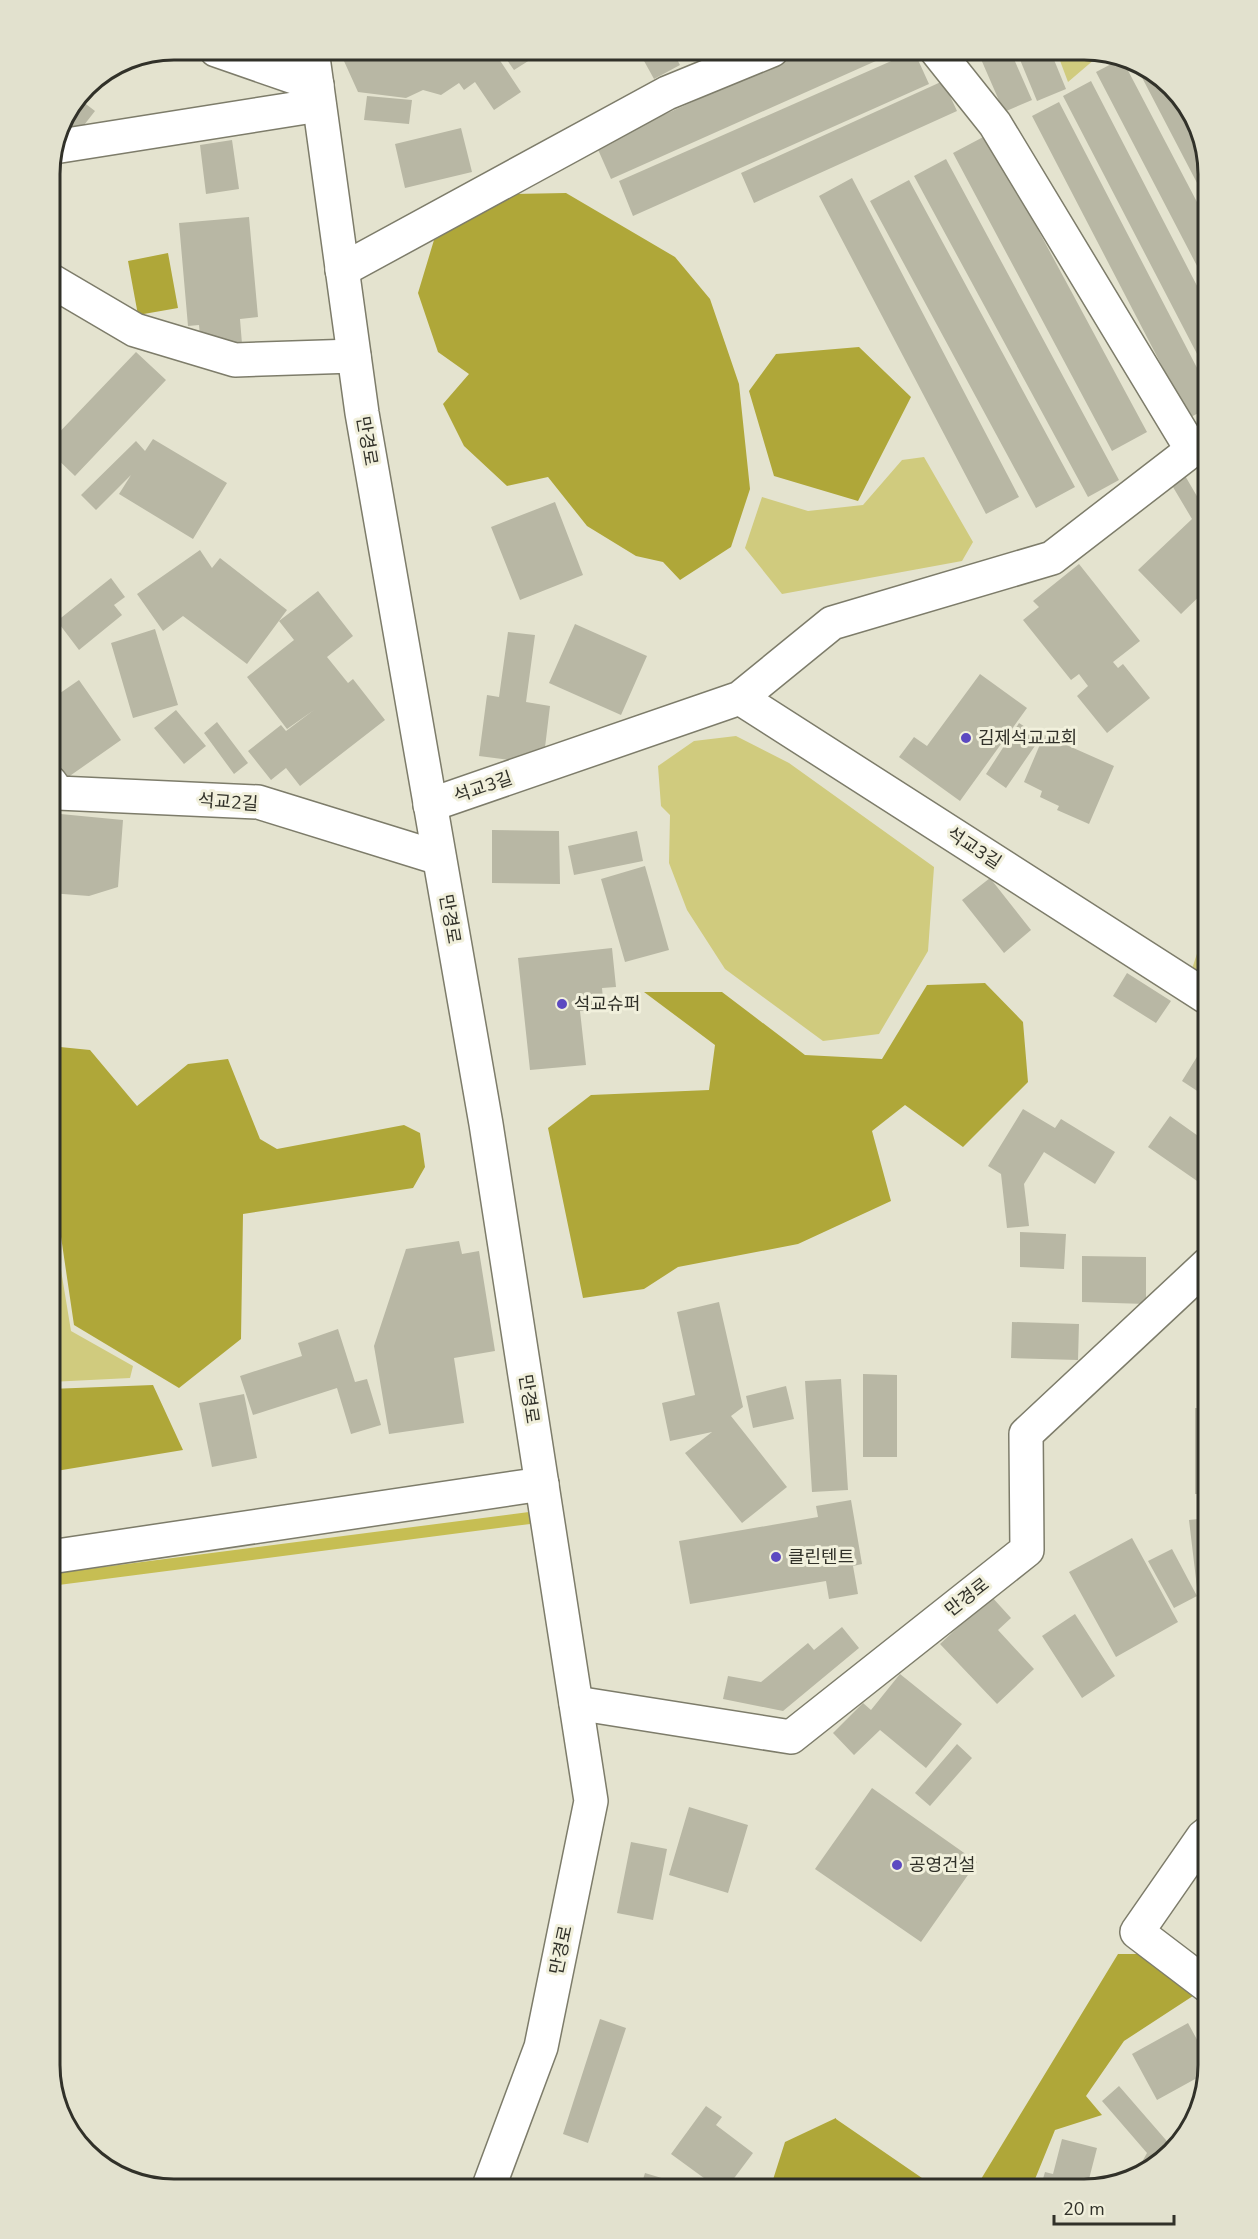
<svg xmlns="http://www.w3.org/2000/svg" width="1258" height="2239" font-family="'Nunito Sans','Noto Sans KR',sans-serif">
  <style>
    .green { fill: #d0cb7e }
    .forest { fill: #afa739 }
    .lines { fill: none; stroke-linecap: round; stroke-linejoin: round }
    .stream { stroke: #c6be53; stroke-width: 12 }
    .building { fill: #b8b7a4 }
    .street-casing { stroke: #7d7c6a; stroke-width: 36 }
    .secondary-casing { stroke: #7d7c6a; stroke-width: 36 }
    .street { stroke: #fff; stroke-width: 33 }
    .secondary { stroke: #fff; stroke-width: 33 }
    .poi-dot { fill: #5c49c1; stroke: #f1f0dc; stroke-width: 2 }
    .labels { text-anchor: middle; stroke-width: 6; stroke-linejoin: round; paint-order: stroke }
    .street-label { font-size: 18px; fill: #313129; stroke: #f1f0dc }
    .poi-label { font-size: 18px; fill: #313129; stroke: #f1f0dc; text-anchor: start }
    .rim { fill: none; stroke: #313129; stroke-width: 3 }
  </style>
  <rect width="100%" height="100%" fill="#e4e3cf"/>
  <!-- green -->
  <path class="green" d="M1056,50H1093L1102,53L1068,82Z
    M924,457L973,542L962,561L782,594L745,548L762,497L808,511L863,505L902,460Z
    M736,736L789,763L934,867L928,951L879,1034L823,1041L725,969L687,910L669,863L670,815L661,806L658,766L694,741Z
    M1208,920V981L1191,972Z
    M50,1259L60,1264L71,1331L133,1366L130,1378L50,1382Z"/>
  <!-- forest -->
  <path class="forest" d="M566,193L675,257L710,299L739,384L750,489L731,547L680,580L663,562L636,556L587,526L548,477L507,486L464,446L443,404L469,374L438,352L418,293L434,240L513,194Z
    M168,253L178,308L138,315L128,261Z
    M859,347L911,397L858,501L774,476L749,391L776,354Z
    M985,983L1023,1022L1028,1082L963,1147L905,1105L872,1131L891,1201L798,1244L678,1267L644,1289L583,1298L548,1128L591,1095L709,1090L715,1045L644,992H722L805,1055L882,1059L927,985Z
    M50,1046L90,1050L137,1106L188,1064L228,1059L260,1139L277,1149L404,1125L420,1133L425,1167L413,1188L243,1214L241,1339L179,1388L74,1325L60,1230L50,1228Z
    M153,1385L183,1450L50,1472V1389Z
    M1118,1954H1143L1196,1994L1124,2041L1086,2096L1102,2115L1055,2130L1031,2189H975Z
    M836,2118V2119L938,2189H770L785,2142Z"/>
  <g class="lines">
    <!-- stream -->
    <path class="stream" d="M50,1580L545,1516"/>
  </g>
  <!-- building -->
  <path class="building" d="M339,50H493L521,92L494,110L475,82L464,90L459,83L441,95L423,90L406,98L358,92Z
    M500,50H527L533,58L514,70Z
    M638,50H672L680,65L654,79Z
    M809,50L896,52L611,179L596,145Z
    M977,50H1010L1032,100L1004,112Z
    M1016,50H1050L1066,89L1037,101Z
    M914,51L929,84L633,216L619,181Z
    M1119,60L1123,61L1208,223V287L1096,72Z
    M1136,66L1160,75L1199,126L1208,174V204Z
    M943,81L957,111L754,203L741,173Z
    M1091,81L1208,307V375L1063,96Z
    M367,96L412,100L409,124L364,120Z
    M78,98L95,111L70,143L57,133L59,126Z
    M1059,102L1208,389V408L1189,418L1032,116Z
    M461,128L472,172L405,188L395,144Z
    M987,135L1147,432L1112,451L953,153Z
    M232,140L239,189L206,194L200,145Z
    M946,159L1119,480L1088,497L914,176Z
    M852,178L1019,497L986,514L819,196Z
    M909,180L1075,487L1036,508L870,201Z
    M249,217L258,317L240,319L242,344L201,347L199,325L188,326L179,223Z
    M136,352L166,380L75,476L50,452V442Z
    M153,439L227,483L193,539L119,494L131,475L96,510L81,495L136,441L145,451Z
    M1184,474L1208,515V588L1181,614L1138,570L1192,519L1170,482Z
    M555,502L583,575L520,600L491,527Z
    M50,530L60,542L50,551Z
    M200,550L212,568L220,558L287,610L247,664L183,616L163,631L137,594Z
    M1079,564L1140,641L1113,662L1118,668L1123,664L1150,698L1107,733L1077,696L1088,686L1079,674L1071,680L1023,620L1039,607L1033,601Z
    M111,578L125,597L114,605L122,615L79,650L57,621Z
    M318,591L353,636L327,657L348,683L353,679L385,720L300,786L286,768L271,780L248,751L281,725L286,731L314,710L287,729L247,677L294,640L279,621Z
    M575,624L647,656L621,715L549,683Z
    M155,629L178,705L133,718L111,643Z
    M508,632L535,635L526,702L550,706L543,764L479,756L487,695L499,697Z
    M980,674L1027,708L960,801L899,757L914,737L927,746Z
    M79,680L121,740L64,780L50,760V700Z
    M176,710L206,746L184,764L154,728Z
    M217,722L248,763L234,774L204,733Z
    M1019,723L1041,737L1006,788L986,774Z
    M1044,735L1114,766L1089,824L1057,810L1059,806L1040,797L1042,791L1024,782Z
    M50,813L123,820L118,887L89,896L50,893Z
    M492,830L559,831L560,884L492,883Z
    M637,831L643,861L574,875L568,846Z
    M645,866L669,950L625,962L601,879Z
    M990,878L1031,930L1004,953L962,900Z
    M612,948L616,987L602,988L604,1009L580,1011L586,1065L530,1070L518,958Z
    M1127,973L1171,1001L1156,1023L1113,996Z
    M1208,1039V1098L1182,1081Z
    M1023,1109L1055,1128L1061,1119L1115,1152L1095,1184L1044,1152L1024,1184L1029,1226L1007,1228L1001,1174L988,1166Z
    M1170,1116L1208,1143V1171L1200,1183L1148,1147Z
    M1020,1232L1066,1234L1064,1269L1020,1267Z
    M459,1241L462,1254L479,1251L495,1351L454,1358L464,1423L389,1434L374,1346L406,1249Z
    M1082,1256L1146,1257V1304L1082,1302Z
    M719,1302L743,1407L731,1416L787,1487L742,1523L685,1453L712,1432L670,1441L662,1403L695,1395L677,1312Z
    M1012,1322L1079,1324L1078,1360L1011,1358Z
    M338,1329L355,1382L367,1379L381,1425L351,1434L337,1388L253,1415L240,1376L302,1356L298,1343Z
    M863,1374L897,1375V1457H863Z
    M841,1379L848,1490L812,1492L805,1381Z
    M786,1386L794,1419L753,1428L746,1396Z
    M244,1394L257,1458L212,1467L199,1403Z
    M1195,1408H1208V1494H1195Z
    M851,1500L862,1564L853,1566L858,1594L829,1599L826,1581L690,1604L679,1541L818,1517L816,1506Z
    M1208,1518V1595L1198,1596L1189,1520Z
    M1132,1538L1178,1622L1116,1657L1069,1572Z
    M1172,1549L1197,1596L1174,1608L1148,1561Z
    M991,1596L1011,1618L998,1630L1034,1669L997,1704L940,1644Z
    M1075,1614L1115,1676L1082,1698L1042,1636Z
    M842,1627L859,1648L783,1711L723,1699L728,1676L761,1682L808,1643L814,1650Z
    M900,1674L962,1724L926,1768L880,1730L854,1755L833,1733L863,1703L871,1710Z
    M957,1744L972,1758L930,1806L915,1793Z
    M872,1788L977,1862L921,1942L815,1869Z
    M689,1807L748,1825L728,1893L669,1875Z
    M631,1842L667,1849L653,1920L617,1913Z
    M600,2019L626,2028L588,2143L563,2134Z
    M1188,2023L1208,2060L1206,2073L1157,2100L1132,2054Z
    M1119,2086L1172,2147L1132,2180L1147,2153L1102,2101Z
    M706,2106L722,2117L716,2125L753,2153L726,2189H719L671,2154Z
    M1062,2139L1097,2148L1088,2183L1100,2186L1084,2190L1040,2189L1045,2172L1053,2174Z
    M645,2173L698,2189H640Z"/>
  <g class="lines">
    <!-- street casing -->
    <g class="street-casing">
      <path id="street" d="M216,50L317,85
        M936,50L995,124L1192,450
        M54,147L319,105
        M342,270L667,93L772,50
        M50,280L135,330L235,360L354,356
        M740,698L832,623L1052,558L1192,450L1208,443
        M50,782L58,793L258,802L439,858
        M430,805L740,698L1208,998
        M50,1557L542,1484
        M576,1703L791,1737L1027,1550L1026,1434L1208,1264
        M1208,1986L1137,1932L1203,1837L1208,1833"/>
    </g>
    <!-- secondary casing -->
    <g class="secondary-casing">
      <path id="secondary" d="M312,50L362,413L486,1124L591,1801L541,2047L488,2189"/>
    </g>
    <!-- street -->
    <use href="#street" class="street"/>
    <!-- secondary -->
    <use href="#secondary" class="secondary"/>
  </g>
  <!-- markers -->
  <g class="poi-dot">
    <circle cx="966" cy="738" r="6"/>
    <circle cx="562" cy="1004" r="6"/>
    <circle cx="776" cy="1557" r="6"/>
    <circle cx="897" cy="1865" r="6"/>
  </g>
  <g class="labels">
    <!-- street labels -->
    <g class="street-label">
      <text transform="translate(367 441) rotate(80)" y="6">만경로</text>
      <text transform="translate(483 787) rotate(-19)" y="6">석교3길</text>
      <text transform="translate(228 802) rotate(4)" y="6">석교2길</text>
      <text transform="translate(974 848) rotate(33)" y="6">석교3길</text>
      <text transform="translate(450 919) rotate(80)" y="6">만경로</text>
      <text transform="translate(529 1399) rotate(81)" y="6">만경로</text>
      <text transform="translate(967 1597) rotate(-38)" y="6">만경로</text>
      <text transform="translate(561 1950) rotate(-78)" y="6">만경로</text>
    </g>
    <!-- poi labels -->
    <g class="poi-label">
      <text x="978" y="744">김제석교교회</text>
      <text x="574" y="1010">석교슈퍼</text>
      <text x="788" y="1563">클린텐트</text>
      <text x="909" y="1871">공영건설</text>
    </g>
  </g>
  <!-- crop -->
  <path d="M0 0H1258V2239H0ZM174 60H1084A114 114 0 0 1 1198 174V2065A114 114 0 0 1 1084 2179H174A114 114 0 0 1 60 2065V174A114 114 0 0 1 174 60Z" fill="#e2e1ce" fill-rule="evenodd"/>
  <path class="rim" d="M174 60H1084A114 114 0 0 1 1198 174V2065A114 114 0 0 1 1084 2179H174A114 114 0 0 1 60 2065V174A114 114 0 0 1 174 60Z"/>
  <!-- scale -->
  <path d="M1054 2215v9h120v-9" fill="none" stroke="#313129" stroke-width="3"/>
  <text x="1063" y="2215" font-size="18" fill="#313129" stroke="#f1f0dc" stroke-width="4.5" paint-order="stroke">20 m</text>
</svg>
